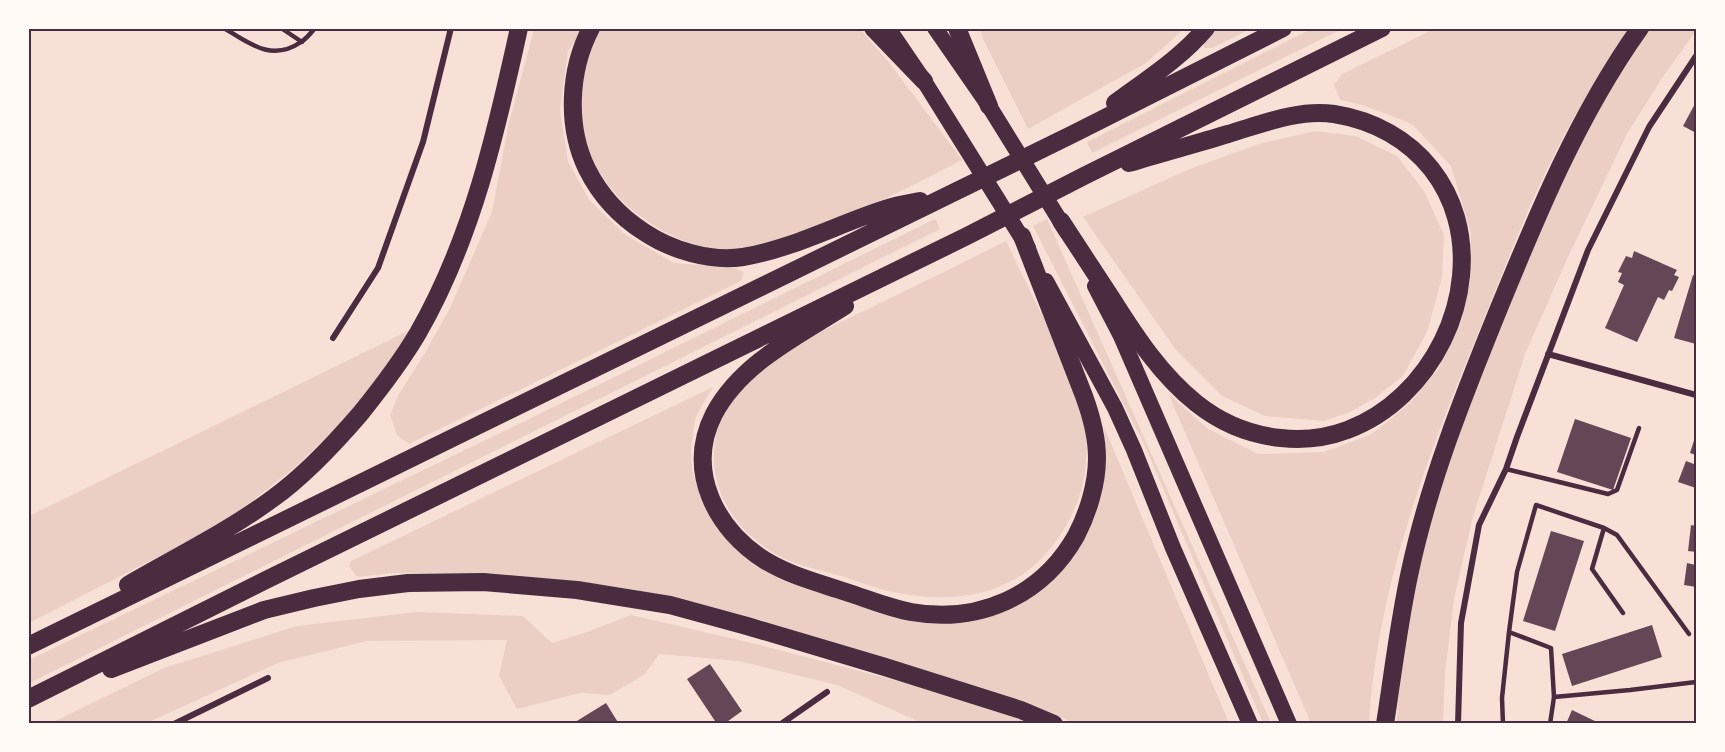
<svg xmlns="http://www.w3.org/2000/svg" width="1725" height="752" font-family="'Golos Text',sans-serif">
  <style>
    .green { fill: #ebcfc5 }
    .building { fill: #644757 }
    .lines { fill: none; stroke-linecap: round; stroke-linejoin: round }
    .service { stroke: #4a2c40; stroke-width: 4.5 }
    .minor { stroke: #4a2c40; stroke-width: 6 }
    .trunk { stroke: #4a2c40; stroke-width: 16 }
    .motorway { stroke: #4a2c40; stroke-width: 18 }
    .neatline { fill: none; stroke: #4a2c40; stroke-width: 2 }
  </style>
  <rect width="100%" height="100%" fill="#f7e1d7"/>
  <!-- green -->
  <path class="green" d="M1313,28L1342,29L1092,153L1087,142Z
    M534,29H584L568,51L560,110L568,161L589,200L626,235L674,263L734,268L744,272L741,281L409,444L397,435L390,415L399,394L425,353L450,308L492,212L508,127Z
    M600,29H860L891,65L962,160C914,185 865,210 814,229C783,241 750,252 717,249C693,247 665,234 646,220C619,202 598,177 588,147C582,130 578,101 581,84C582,75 586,66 588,58C591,47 593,38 600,29Z
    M980,29V28L1184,29L1146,63L1028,129L984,41Z
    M1216,29H1251L1212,48H1204V42Z
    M1434,29H1632C1614,56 1593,83 1577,112C1536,183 1508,260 1477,336C1426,459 1377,590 1369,723H1311L1168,393L1208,429L1258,454L1324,452L1372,434L1411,402L1438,369L1463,316L1470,281L1471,233L1451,166L1412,124L1363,105L1340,100L1334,85L1342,74Z
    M1649,29H1696V31L1662,78L1627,134L1568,257L1525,354L1472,520L1454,599L1445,673L1443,723L1396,724L1403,655L1417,568L1435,494L1541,221L1589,122Z
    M1315,131L1355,136L1397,156L1424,191L1444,235L1442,278L1427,332L1403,376L1375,398L1350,412L1324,421L1265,416L1222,396L1176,350L1083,217L1187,170L1262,143Z
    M935,219L940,229L29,683V660L517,425Z
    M1047,219L1271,723H1263L1145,446L1033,226Z
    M1006,241C1021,272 1036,303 1051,333C1061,354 1069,375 1077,396C1079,403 1083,411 1084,418C1090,454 1086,491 1068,522C1030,592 967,607 893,592C877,589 860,582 844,577C824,571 798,566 779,556C721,525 692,457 733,399C768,351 822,332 874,306C918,285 962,263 1006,241Z
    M410,330L376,381L339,425L293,469L239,511L181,545L29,623V516Z
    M713,387C708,396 701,406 697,415C694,421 694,428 693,434C685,474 703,505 726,537L891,615L1029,598L1057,576L1075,555L1085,539L1096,508L1106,466L1104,427L1229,723H1075L1019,700L837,645L761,620L676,598L630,589L565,580L479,574L393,573L357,577L349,566L351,561Z
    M417,612L523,616L552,643L584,633L631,615L760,645L905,683L1017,715L1038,723H922L837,685L739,661L659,654L645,674L610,695L580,693L517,709L499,676L507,640L367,641L278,663L147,723L49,724L164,668L297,626Z"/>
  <!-- building -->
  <path class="building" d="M1696,102V133L1683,126Z
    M1634,251L1677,270L1674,275L1679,277L1672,291L1669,290L1664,300L1658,297L1637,342L1605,328L1624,285L1618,282L1622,273L1618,272L1626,256L1632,258Z
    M1693,275L1696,276V344L1674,338Z
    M1575,419L1631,438L1613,490L1557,472Z
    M1696,434V455L1690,453Z
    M1696,457V488L1678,482L1686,461L1694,464Z
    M1691,525L1696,526V552L1688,551Z
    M1551,531L1584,541L1555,631L1523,621Z
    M1687,563L1696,565V587L1684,585Z
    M1652,625L1662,657L1572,686L1562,654Z
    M710,664L742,711L724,724H717L687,679Z
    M606,703L619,724H572Z
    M1572,710L1601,724H1566Z"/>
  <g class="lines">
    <!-- service -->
    <path class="service" d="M224,28C250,44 272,62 301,42C306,39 311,33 315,28
      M281,28L302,42
      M1506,469L1608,494L1617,490L1639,428
      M1604,528L1592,569L1623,613
      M1509,632L1551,648L1554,697L1550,724
      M1554,697L1630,690L1696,682
      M1503,724L1502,698L1509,632L1517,572L1536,505L1604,528L1617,535L1689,634"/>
    <!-- minor -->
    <path class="minor" d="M333,338L378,268L423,142L451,28
      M1548,354L1696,395
      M174,724L268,678
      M781,724L827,692
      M1458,724L1461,623L1479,525L1506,469L1517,437L1588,250L1649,127L1696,56"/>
    <!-- trunk -->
    <path class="trunk" d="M888,28L924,81L1028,248
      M935,28L989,106L1067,232
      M1046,281L1115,408L1134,450L1173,548L1250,724
      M1095,286L1121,336L1289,724"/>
    <!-- motorway -->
    <path class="motorway" d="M591,28C569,70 566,126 587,169C600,195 619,216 644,232C671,250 710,262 743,257C792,249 838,224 885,209C896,205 909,203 920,201
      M873,28L924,81
      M957,28L989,106
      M1115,103C1146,80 1181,58 1206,28
      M1061,221C1078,247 1095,273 1112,299C1136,337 1161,375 1196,403C1221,423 1251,435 1281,438C1375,449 1453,365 1461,276C1469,193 1416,127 1334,114C1298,109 1262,124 1228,134C1195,144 1162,153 1129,163
      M845,306C798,336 741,363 714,414C685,471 716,530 766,561C791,576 819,583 846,592C868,599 889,608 911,612C979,624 1042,596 1076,536C1088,513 1097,484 1097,458C1097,437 1091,415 1084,396L1022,236
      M128,585C176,557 227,532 272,499C303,477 335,443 360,414C381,388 401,362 418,333C472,239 496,133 519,28
      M28,646L1073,134L1283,28
      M111,669L264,610L314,598L359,589L408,583L483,582L577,590L670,605L747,626L885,667L1021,710L1054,724
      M28,699L268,579L967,236L1084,176L1382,28
      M1385,724C1393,673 1399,621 1410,571C1429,482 1463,397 1497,313C1537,215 1578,115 1640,28"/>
  </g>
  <!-- border -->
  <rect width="1725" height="752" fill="none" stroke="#fffaf5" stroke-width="60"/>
  <rect x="30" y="30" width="1665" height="692" class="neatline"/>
</svg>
